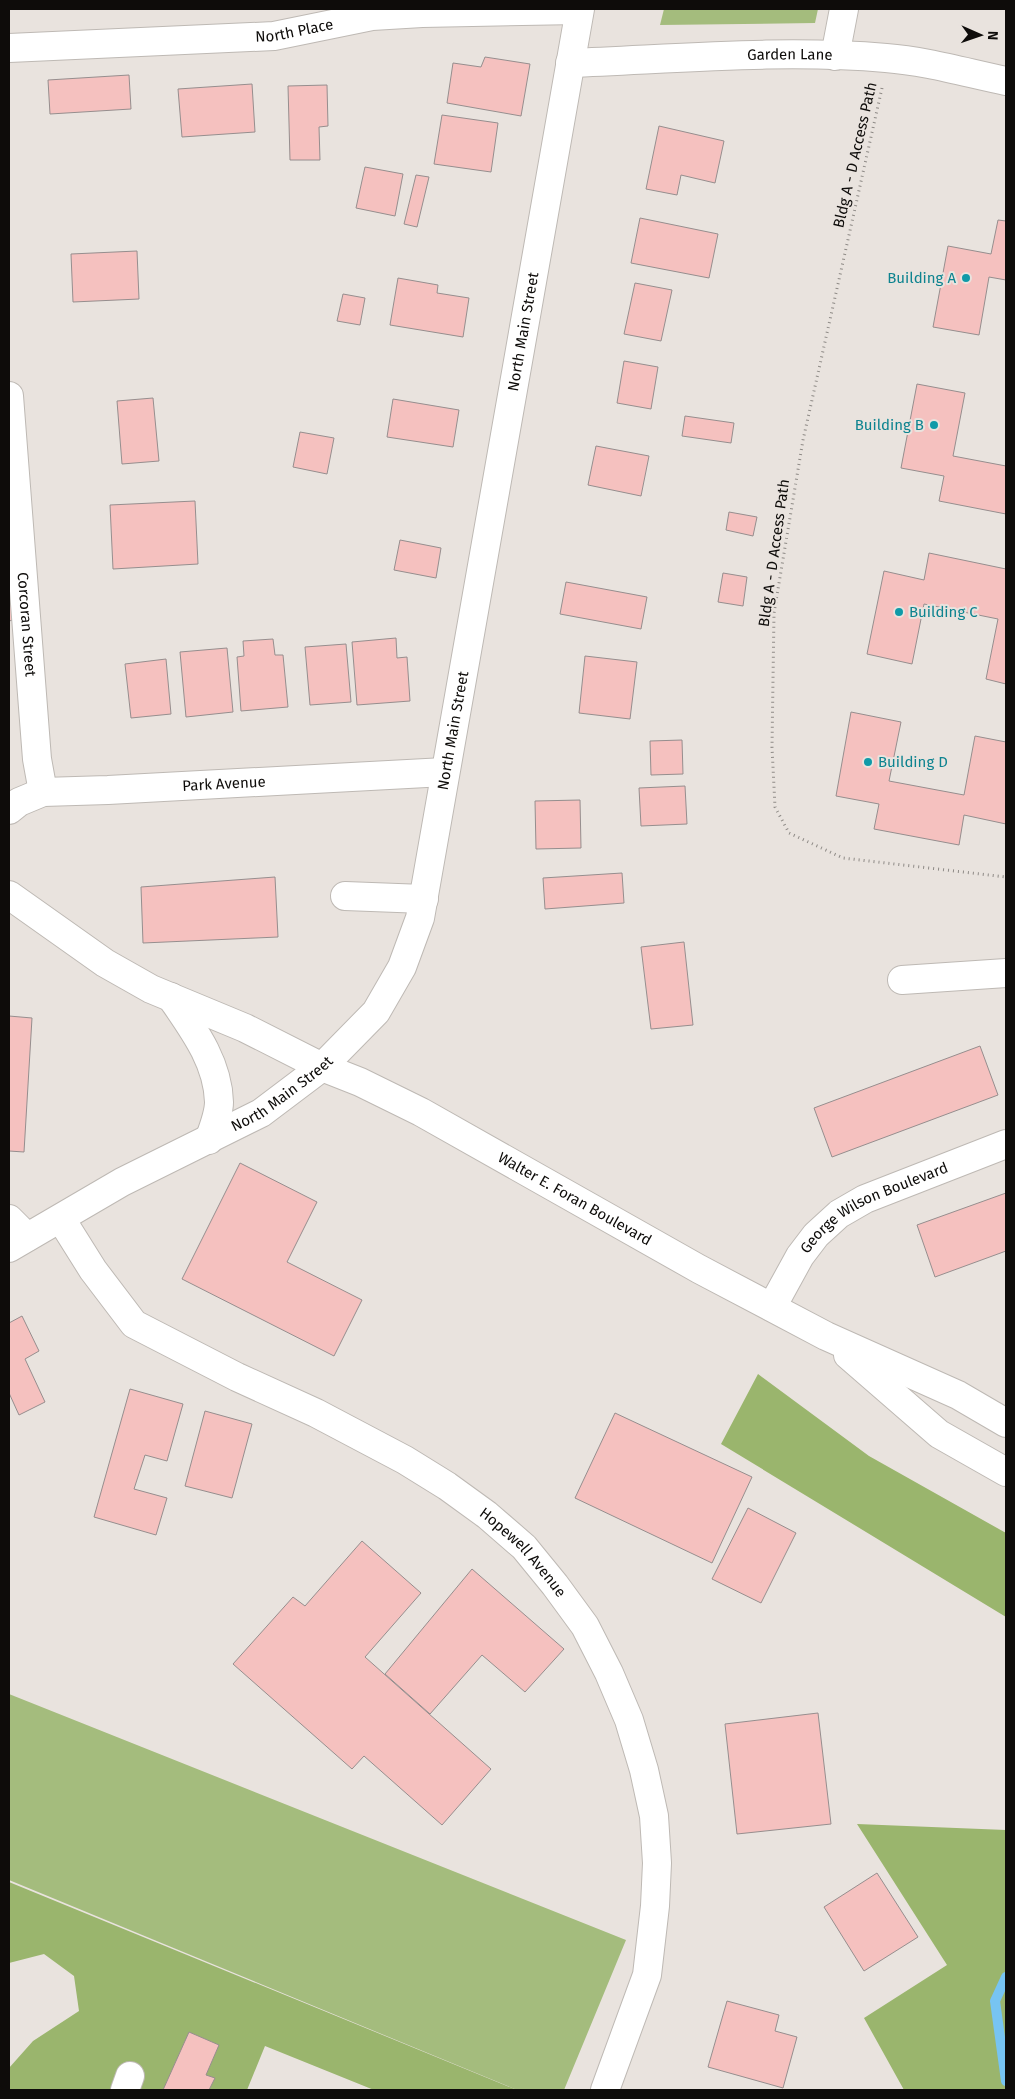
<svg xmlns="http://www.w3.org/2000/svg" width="1015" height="2099" font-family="'Fira Sans',sans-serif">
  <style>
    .green { fill: #a4bc7d }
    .forest { fill: #9ab56d }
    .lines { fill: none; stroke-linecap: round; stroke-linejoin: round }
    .stream { stroke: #77c4f2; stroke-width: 10 }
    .building { fill: #f5c1bf; stroke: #968e8e }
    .minor-casing { stroke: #beb9b4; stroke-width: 30 }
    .path { stroke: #8e8a86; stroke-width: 3; stroke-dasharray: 1 4; stroke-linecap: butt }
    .minor { stroke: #fff; stroke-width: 28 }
    .culture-dot { fill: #0f9aa8; stroke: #e9e3de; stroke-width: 2 }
    .labels { text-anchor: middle; stroke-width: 4; stroke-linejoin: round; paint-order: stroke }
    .street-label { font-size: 15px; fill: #0e0c0a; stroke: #e9e3de }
    .culture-label { font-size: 15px; fill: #0d838f; stroke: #e9e3de; text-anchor: end }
  </style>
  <rect width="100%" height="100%" fill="#e9e3de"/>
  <!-- green -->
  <path class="green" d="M664,9H818L815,23L660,25Z
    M9,1694L626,1940L564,2090H517L9,1880Z"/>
  <!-- forest -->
  <path class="forest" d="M758,1374L869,1456L1006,1533V1617L721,1444Z
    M857,1824L1006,1830V2090H904L864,2018L947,1965Z
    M9,1882L517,2090H374L265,2046L247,2090H9V2068L33,2041L79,2011L74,1976L44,1954L9,1963Z"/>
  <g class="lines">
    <!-- stream -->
    <path class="stream" d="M1006,1977L995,2001L1006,2081"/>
  </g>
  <!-- building -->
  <path class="building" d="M485,57L530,64L521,116L447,103L453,63L481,67Z
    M129,75L131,109L50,114L48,80Z
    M252,84L255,132L182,137L178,89Z
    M327,85L328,126L319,127L320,160H290L288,86Z
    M442,115L498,123L491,172L434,164Z
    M659,126L724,141L715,183L681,175L677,195L646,189Z
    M365,167L403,174L395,216L356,208Z
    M416,175L429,177L417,227L404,224Z
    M640,218L718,234L709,278L631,263Z
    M998,220L1006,221V280L989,277L979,335L933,327L948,246L991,254Z
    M137,251L139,299L73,302L71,254Z
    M398,278L438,285L437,293L469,298L463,337L390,325Z
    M635,283L672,290L661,341L624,334Z
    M343,294L365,298L360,325L337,321Z
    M624,361L658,367L651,409L617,403Z
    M917,384L965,393L953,456L1006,466V514L939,501L944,476L901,468Z
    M153,398L159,461L122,464L117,401Z
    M393,399L459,410L453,447L387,437Z
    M685,416L734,423L731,443L682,436Z
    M300,432L334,438L327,474L293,467Z
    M596,446L649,456L641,496L588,485Z
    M195,501L198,564L113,569L110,505Z
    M729,512L757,517L753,536L726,530Z
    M400,540L441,548L436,578L394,570Z
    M929,553L1006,569V684L986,679L998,619L924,604L912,664L867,654L884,571L924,580Z
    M723,573L747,577L743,606L718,602Z
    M566,582L647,597L641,629L560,614Z
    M9,587L13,620L9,621Z
    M396,638L397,658L407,657L410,701L357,705L352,642Z
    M273,639L275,655H283L288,707L241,711L237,657L244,656L243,641Z
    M346,644L351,702L310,705L305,647Z
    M227,648L233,712L186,717L180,652Z
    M585,656L637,662L630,719L579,713Z
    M166,659L171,714L131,718L125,664Z
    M851,712L901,722L889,781L964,795L975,736L1006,742V824L964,815L959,845L874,829L879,804L836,796Z
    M682,740L683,774L651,775L650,741Z
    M685,786L687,824L641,826L639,788Z
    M580,800L581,848L536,849L535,801Z
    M622,873L624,903L545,909L543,878Z
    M275,877L278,937L143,943L141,887Z
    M684,942L693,1025L651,1029L641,947Z
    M9,1016L32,1018L24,1152L9,1151Z
    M980,1046L998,1095L832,1157L814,1108Z
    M240,1163L317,1202L287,1262L362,1300L334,1356L182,1279Z
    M1006,1193V1251L935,1277L917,1225Z
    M22,1316L39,1351L25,1359L45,1402L19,1415L9,1393V1323Z
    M130,1389L183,1404L167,1461L145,1455L134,1489L167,1498L156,1535L94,1517Z
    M205,1411L252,1424L232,1498L185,1486Z
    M615,1413L752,1477L712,1563L575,1498Z
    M748,1508L796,1533L761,1603L712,1579Z
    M362,1541L421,1593L365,1657L491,1769L442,1825L364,1756L352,1769L233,1664L293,1597L305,1606Z
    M472,1569L564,1649L525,1692L482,1655L430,1714L385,1674Z
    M818,1713L831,1824L737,1834L725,1724Z
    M877,1873L918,1937L864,1971L824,1907Z
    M727,2001L779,2015L775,2031L797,2037L783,2088L708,2067Z
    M189,2032L219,2045L206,2075L215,2078L209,2090H163Z"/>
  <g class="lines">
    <!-- minor casing -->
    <g class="minor-casing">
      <g id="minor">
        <path id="s1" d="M9,48L274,36L372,16L422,13L579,10"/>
        <path d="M835,56L844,9"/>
        <path id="s2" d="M570,63C675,59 782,49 886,58C926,61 967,73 1006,81"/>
        <path id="s3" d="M9,396L37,759L43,792"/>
        <path id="s4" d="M9,810L19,802L43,792L108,790L445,772"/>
        <path id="s5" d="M9,895L105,963L151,989L245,1028L322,1067L360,1082L421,1112L699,1269L826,1336L958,1395L1006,1423"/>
        <path d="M345,896L424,899"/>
        <path d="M902,980L1006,973"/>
        <path d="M171,997C193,1029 218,1062 219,1102C219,1114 213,1129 209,1140"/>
        <path d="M9,1219L27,1237"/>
        <path id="s6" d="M61,1219L93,1270L134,1324L237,1377L316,1413L405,1460L447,1486L487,1515L524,1547L555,1585L585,1626L609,1673L629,1720L644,1770L654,1816L657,1863L655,1906L647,1975L605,2090"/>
        <path id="s7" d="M9,1248L122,1182L261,1113L322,1067L376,1012L402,967L420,918L580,9"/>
        <path id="s8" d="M772,1307L800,1256L816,1235L839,1214L865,1199L1006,1144"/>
        <path d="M848,1355L939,1434L1006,1472"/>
        <path d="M125,2090L130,2076"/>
      </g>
    </g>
    <!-- path -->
    <path class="path" d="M882,88L803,440L774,613L772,747L775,807L789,833L843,858L1006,877"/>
    <!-- minor -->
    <use href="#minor" class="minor"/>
  </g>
  <!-- markers -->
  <g class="culture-dot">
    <circle cx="966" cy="278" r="5"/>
    <circle cx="934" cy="425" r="5"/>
    <circle cx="899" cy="612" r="5"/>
    <circle cx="868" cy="762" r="5"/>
  </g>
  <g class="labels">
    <!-- street labels -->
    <g class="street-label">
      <text dy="5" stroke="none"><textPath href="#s1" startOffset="286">North Place</textPath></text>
      <text dy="5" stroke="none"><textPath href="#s2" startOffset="220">Garden Lane</textPath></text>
      <text transform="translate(855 155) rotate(-77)" y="5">Bldg A - D Access Path</text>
      <text dy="5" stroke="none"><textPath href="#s7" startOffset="1139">North Main Street</textPath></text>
      <text transform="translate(774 553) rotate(-82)" y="5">Bldg A - D Access Path</text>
      <text dy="5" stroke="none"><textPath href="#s3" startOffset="229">Corcoran Street</textPath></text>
      <text dy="5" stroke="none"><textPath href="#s7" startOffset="734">North Main Street</textPath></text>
      <text dy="5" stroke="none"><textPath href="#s4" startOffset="220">Park Avenue</textPath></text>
      <text dy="5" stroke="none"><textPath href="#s7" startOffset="314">North Main Street</textPath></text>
      <text dy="5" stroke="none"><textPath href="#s5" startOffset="644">Walter E. Foran Boulevard</textPath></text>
      <text dy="5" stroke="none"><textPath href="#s8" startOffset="149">George Wilson Boulevard</textPath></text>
      <text dy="5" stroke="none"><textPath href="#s6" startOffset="582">Hopewell Avenue</textPath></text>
    </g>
    <!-- culture labels -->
    <g class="culture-label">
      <text x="956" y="283">Building A</text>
      <text x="924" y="430">Building B</text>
      <text x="909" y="617" text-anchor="start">Building C</text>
      <text x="878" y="767" text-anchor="start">Building D</text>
    </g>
  </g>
  <!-- border -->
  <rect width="1015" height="2099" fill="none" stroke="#0e0c0a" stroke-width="20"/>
  <!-- north arrow -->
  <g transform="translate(980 35) rotate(92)" stroke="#e9e3de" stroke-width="4" paint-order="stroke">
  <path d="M0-4L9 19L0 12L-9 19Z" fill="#0e0c0a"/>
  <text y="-8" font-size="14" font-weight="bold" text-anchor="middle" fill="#0e0c0a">N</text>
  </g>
</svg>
